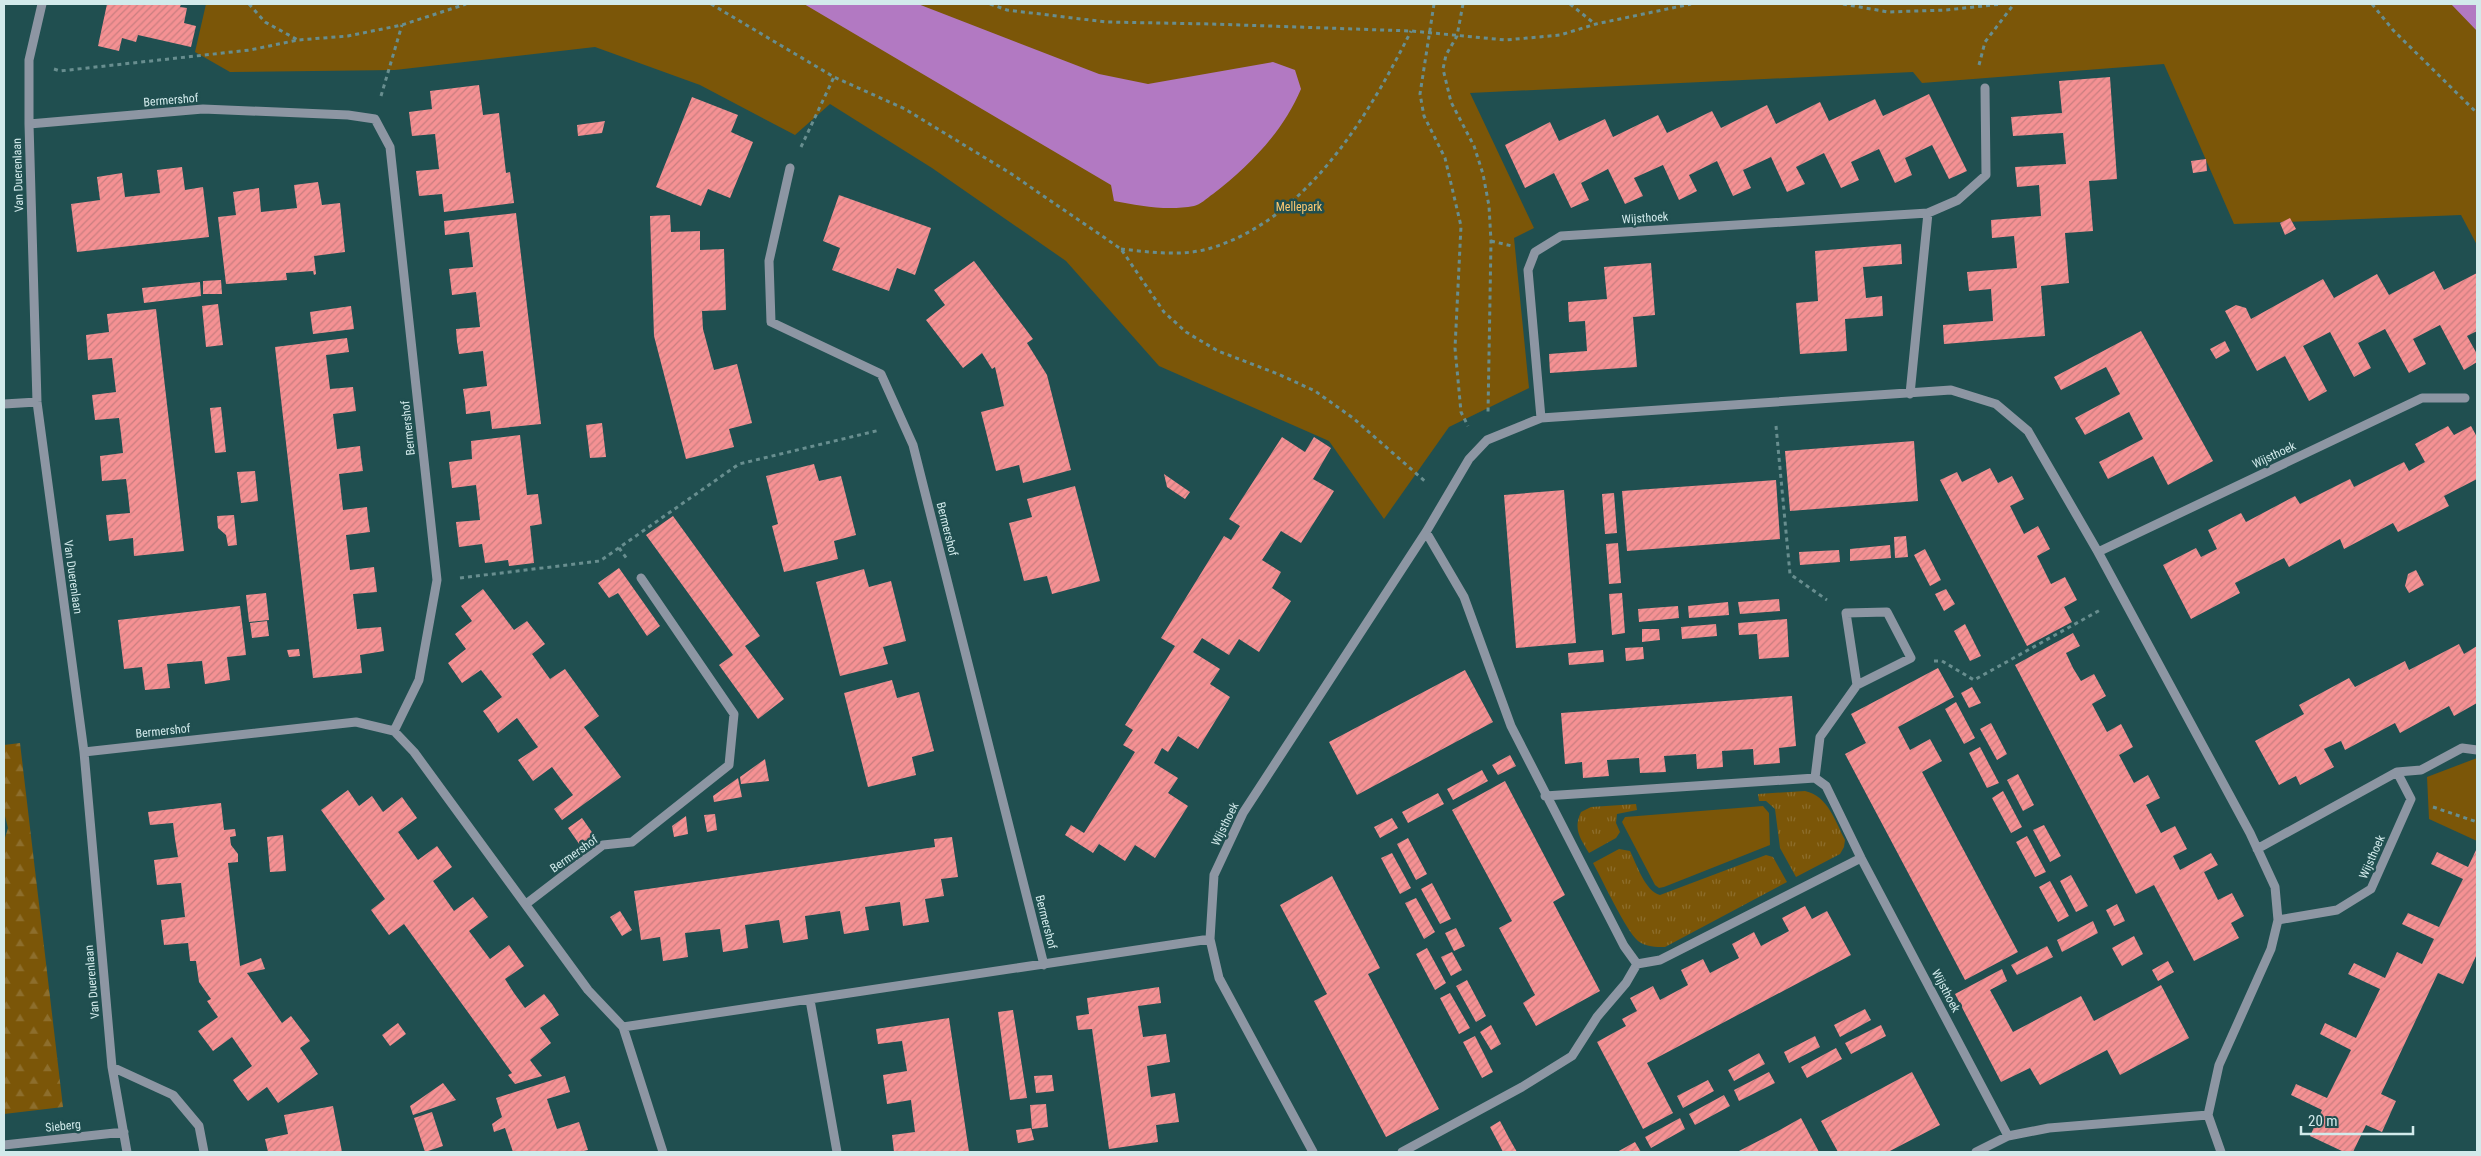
<svg xmlns="http://www.w3.org/2000/svg" width="2481" height="1156" font-family="'Roboto Condensed',sans-serif">
  <style>
    .grass { fill: url(#grass-tufts) }
    .forest { fill: url(#forest-firs) }
    .green { fill: #7b5608 }
    .water { fill: #b279c2 }
    .building { fill: url(#building-hatch) }
    .lines { fill: none; stroke-linecap: round; stroke-linejoin: round }
    .path { stroke: #688e8f; stroke-width: 3; stroke-dasharray: 4 4; stroke-linecap: butt }
    .minor { stroke: #8d96a3; stroke-width: 9 }
    .labels { text-anchor: middle; stroke-width: 5; stroke-linejoin: round; paint-order: stroke }
    .street-label { font-size: 12px; fill: #d2eaeb; stroke: #204f50 }
    .park-label { font-size: 12px; fill: #fdc971; stroke: #204f50 }
  </style>
  <defs>
    <pattern id="grass-tufts" width="24" height="20" patternUnits="userSpaceOnUse" patternTransform="scale(1.25)"><rect width="24" height="20" fill="#7b5608"/><path d="M3 7l-1-3M5 7V3M7 7l1-3M15 17l-1-3M17 17v-4M19 17l1-3" fill="none" stroke="#8d6e2c"/></pattern>
    <pattern id="forest-firs" width="22" height="20" patternUnits="userSpaceOnUse" patternTransform="scale(1.25)"><rect width="22" height="20" fill="#7b5608"/><path d="M5 1l3.5 6h-7zM16 11l3.5 6h-7z" fill="#8d6e2c"/></pattern>
    <pattern id="building-hatch" width="6" height="6" patternUnits="userSpaceOnUse" patternTransform="scale(1.25)"><rect width="6" height="6" fill="#f59193"/><path d="M-1 1l2-2M0 6l6-6M5 7l2-2" fill="none" stroke="#c87e80"/></pattern>
  </defs>
  <rect width="100%" height="100%" fill="#204f50"/>
  <!-- grass -->
  <path class="grass" d="M1805,791C1828,796 1835,821 1845,840L1844,847L1840,854L1796,877L1780,848L1775,809L1766,801H1759L1758,794Z
    M1636,804L1637,810L1617,814L1616,823L1620,832L1616,838L1589,853C1580,838 1573,829 1581,812L1591,807Z
    M1619,849L1630,851C1637,865 1645,891 1660,895L1766,855L1773,857L1787,882L1665,947C1656,947 1646,947 1638,941C1625,929 1603,881 1593,863Z"/>
  <!-- forest -->
  <path class="forest" d="M20,743L63,1107L4,1114V841L8,828L4,812V745Z"/>
  <!-- green -->
  <path class="green" d="M206,4H2477V245L2461,215L2234,224L2164,64L1922,83L1913,72L1470,93L1534,228L1514,238L1529,388L1449,427L1384,519L1329,441L1159,366L1066,261L932,168L830,104L795,135L700,85L595,47L395,70L230,72L195,52Z
    M2477,758V841L2429,819L2427,777Z
    M1763,806L1769,813L1770,845L1664,887L1659,888L1655,885L1622,822L1625,817Z"/>
  <!-- water -->
  <path class="water" d="M804,4H918L1099,74L1148,84L1273,62L1295,70L1301,89C1283,132 1249,166 1213,194C1207,198 1200,205 1194,206C1167,211 1140,206 1114,201L1111,185Z
    M2451,4H2477V31Z"/>
  <!-- building -->
  <path class="building" d="M107,4H181L180,7L187,8L184,23L196,26L191,47L138,35L136,42L122,38L119,51L98,46Z
    M2110,77L2117,179L2089,181L2093,231L2065,233L2069,283L2041,286L2045,336L1944,344L1943,325L1993,321L1991,289L1969,291L1967,272L2017,268L2014,236L1992,238L1991,220L2041,216L2039,185L2017,187L2015,167L2066,164L2063,133L2013,136L2011,117L2062,113L2059,81Z
    M479,85L483,115L499,113L506,173L510,172L514,203L444,212L442,194L419,196L416,171L439,169L435,134L412,136L409,112L432,109L430,91Z
    M1929,94L1967,171L1949,179L1932,145L1905,158L1912,175L1895,183L1879,149L1851,162L1859,180L1841,188L1824,153L1796,167L1805,184L1787,192L1771,157L1743,170L1751,188L1733,196L1717,161L1689,175L1697,191L1679,200L1663,165L1634,178L1643,196L1625,204L1608,169L1581,183L1589,200L1571,208L1554,173L1525,188L1505,145L1550,122L1559,141L1605,119L1613,137L1658,115L1667,133L1712,111L1721,128L1767,105L1776,124L1820,102L1829,121L1875,99L1883,116Z
    M692,97L738,115L731,132L753,142L730,198L708,189L701,206L656,187Z
    M605,121L602,133L578,136L577,125Z
    M2206,159L2207,171L2193,173L2191,161Z
    M182,167L185,190L203,187L209,237L77,252L71,204L100,200L97,177L122,173L125,197L160,193L157,170Z
    M318,182L322,205L340,203L345,252L314,256L316,274L314,275L313,271L286,273L287,280L226,284L218,217L236,215L233,192L259,188L261,212L297,208L294,185Z
    M839,195L931,228L915,275L897,268L889,291L832,270L840,248L823,241Z
    M516,213L541,424L492,429L490,411L466,414L465,402L463,389L487,386L483,351L459,354L457,342L456,329L480,327L476,292L452,295L449,269L473,267L469,232L445,235L444,221Z
    M670,215L671,232L700,231V250L724,249L726,310L702,311L703,329L714,370L737,364L752,423L729,429L734,447L686,459L654,336L650,216Z
    M2290,218L2296,229L2285,235L2280,223Z
    M1901,244L1902,264L1863,267L1866,298L1882,296L1883,316L1845,319L1847,351L1800,354L1796,303L1818,301L1815,251Z
    M974,261L1033,339L1027,343L1047,375L1071,470L1023,483L1019,465L996,471L981,412L1004,406L995,367L992,369L982,353L963,368L926,320L945,305L934,290Z
    M1651,263L1655,315L1633,317L1637,367L1550,373L1549,354L1587,351L1585,321L1569,322L1568,302L1607,299L1604,267Z
    M2434,271L2444,290L2477,273V331L2467,336L2477,354V362L2464,370L2440,325L2413,339L2426,364L2409,373L2385,329L2358,343L2371,368L2354,377L2330,332L2303,346L2327,391L2309,401L2285,356L2257,371L2225,311L2236,305L2246,308L2251,319L2323,279L2334,298L2377,274L2389,295Z
    M221,280L222,294H203V281Z
    M200,282L201,296L144,303L142,288Z
    M218,304L223,345L206,347L202,306Z
    M351,306L354,329L313,334L310,312Z
    M156,309L184,551L134,556L133,538L109,541L106,515L130,513L128,494L126,479L102,481L100,456L123,453L121,434L119,418L95,420L92,395L116,392L112,358L88,360L86,335L109,332L107,314Z
    M2141,331L2213,461L2168,485L2153,456L2108,479L2099,462L2143,439L2129,412L2085,435L2075,418L2120,394L2106,367L2061,390L2054,377Z
    M347,338L349,352L326,355L330,389L353,387L356,411L333,414L337,449L360,446L361,457L363,471L339,474L343,510L367,507L368,518L370,532L346,535L350,570L374,567L377,592L353,594L355,611L357,629L381,627L384,651L360,655L362,673L313,678L275,347Z
    M2225,341L2230,351L2216,359L2210,349Z
    M221,407L226,452L215,453L210,408Z
    M602,423L606,457L590,458L586,425Z
    M2448,426L2454,435L2471,426L2477,437V479L2444,496L2449,506L2398,532L2393,523L2344,549L2340,539L2289,567L2284,558L2235,583L2240,593L2191,619L2163,565L2196,548L2201,557L2217,549L2208,530L2241,513L2246,522L2295,496L2300,504L2350,479L2354,487L2404,462L2409,471L2425,462L2415,444Z
    M520,435L527,495L538,494L542,524L530,526L534,563L509,566L508,560L485,563L482,544L459,547L456,522L480,520L478,502L476,485L452,488L449,462L472,459L471,441Z
    M1282,437L1305,452L1314,437L1331,448L1313,479L1334,491L1301,543L1281,531L1262,560L1281,572L1272,588L1291,601L1259,652L1239,639L1229,655L1202,638L1193,652L1220,669L1210,684L1230,697L1198,749L1178,736L1168,752L1162,748L1154,763L1178,778L1168,793L1188,806L1155,858L1135,845L1125,861L1099,844L1093,853L1065,835L1071,825L1084,833L1135,752L1123,745L1133,730L1125,725L1175,646L1161,638L1224,536L1231,540L1240,526L1229,519Z
    M1914,441L1918,501L1790,511L1785,451Z
    M814,464L819,481L841,476L856,535L834,541L838,559L784,572L772,526L778,524L766,476Z
    M1990,468L1998,483L2012,476L2024,499L2010,506L2024,534L2038,526L2050,549L2037,556L2051,584L2065,577L2077,600L2064,607L2072,622L2027,646L1940,480L1957,472L1962,482Z
    M255,471L258,501L241,503L237,472Z
    M1164,474L1190,492L1185,499L1167,487Z
    M1776,480L1780,539L1627,551L1622,491Z
    M1075,486L1100,581L1052,594L1047,576L1024,581L1009,523L1032,517L1027,499Z
    M1564,490L1576,643L1516,648L1504,495Z
    M1614,493L1617,533L1605,534L1602,494Z
    M234,515L237,545L228,546L226,535L218,528L217,516Z
    M673,516L760,636L745,646L784,699L758,719L719,665L733,655L646,535Z
    M1906,536L1908,557L1895,558L1894,537Z
    M1618,543L1621,583L1609,584L1606,544Z
    M1890,545L1891,558L1850,561V549Z
    M1925,549L1941,580L1930,586L1914,555Z
    M1839,550L1840,562L1800,565L1799,552Z
    M619,568L660,626L647,636L618,593L609,598L598,583Z
    M864,569L869,587L891,581L906,641L883,647L888,664L840,676L816,582Z
    M2416,570L2424,585L2409,593L2405,586L2408,574Z
    M483,589L514,630L527,621L545,644L532,654L550,679L565,669L599,716L584,727L621,777L562,820L554,809L573,795L563,782L552,767L533,781L518,760L538,747L517,718L498,733L491,722L483,711L502,697L481,670L462,683L448,663L466,649L455,634L472,621L461,606Z
    M1946,589L1955,604L1944,611L1935,594Z
    M266,593L269,620L249,622L246,595Z
    M1622,593L1625,633L1612,635L1609,594Z
    M1779,599L1780,611L1740,614L1738,602Z
    M1728,602L1729,615L1689,618L1688,606Z
    M240,606L246,655L227,657L230,680L205,684L202,661L167,664L170,688L145,690L142,667L124,669L118,620Z
    M1678,606L1679,618L1639,622L1638,609Z
    M1787,619L1789,657L1759,659L1757,634L1739,635L1738,623Z
    M267,621L269,636L252,638L250,623Z
    M1716,624L1717,636L1682,639L1681,627Z
    M1965,624L1981,656L1970,661L1954,631Z
    M1642,629H1659L1660,640L1642,642Z
    M2073,633L2080,646L2066,653L2073,668L2081,681L2094,674L2106,696L2092,704L2107,732L2121,724L2133,747L2119,755L2134,783L2148,775L2160,798L2146,805L2161,833L2175,826L2187,849L2173,856L2180,870L2211,853L2218,865L2204,872L2218,900L2232,893L2244,916L2231,923L2239,938L2194,961L2154,885L2136,894L2015,665Z
    M2459,644L2464,654L2477,646V703L2454,716L2449,706L2400,733L2395,723L2345,750L2341,741L2324,749L2334,767L2300,785L2296,776L2279,785L2255,741L2304,714L2299,705L2349,678L2355,687L2405,661L2409,670Z
    M1643,647L1644,659L1626,661L1625,648Z
    M299,649L300,656L289,657L287,650Z
    M1603,650L1604,662L1569,665L1568,653Z
    M1938,668L1954,697L1898,727L1910,750L1930,739L1942,761L1922,772L2018,952L1965,980L1845,754L1866,743L1851,714Z
    M1465,670L1493,722L1357,795L1329,742Z
    M892,680L897,698L919,692L934,751L912,757L916,775L868,787L844,693Z
    M1972,687L1981,703L1969,708L1961,693Z
    M1792,696L1796,746L1779,748L1780,763L1754,765L1753,749L1722,751L1723,767L1697,769L1696,754L1664,756L1666,772L1640,773L1639,758L1607,760L1609,776L1583,778L1582,762L1565,764L1561,713Z
    M1956,702L1975,738L1964,744L1945,709Z
    M1991,723L2007,754L1997,760L1980,729Z
    M1980,747L1999,783L1987,788L1969,753Z
    M1510,755L1516,766L1498,775L1492,765Z
    M765,759L769,781L741,784L740,777Z
    M1482,770L1488,781L1453,800L1447,789Z
    M2018,774L2034,805L2023,811L2007,780Z
    M738,778L742,797L714,802L713,796Z
    M1505,781L1565,895L1553,902L1600,991L1536,1026L1523,1003L1535,995L1499,928L1512,921L1452,810Z
    M348,790L359,806L372,796L383,812L402,797L417,818L398,832L418,860L437,846L452,867L433,881L454,911L473,897L488,917L469,931L490,959L509,945L524,966L505,979L514,993L525,1008L544,994L552,1004L559,1015L540,1028L551,1043L530,1060L542,1076L515,1084L508,1075L512,1073L404,924L389,935L371,910L385,899L321,810Z
    M2003,791L2022,827L2011,833L1992,798Z
    M1438,793L1444,804L1408,823L1402,812Z
    M221,803L224,830L235,829L236,836L230,837L231,845L238,854V862L228,863L240,966L261,958L265,969L247,973L282,1023L291,1016L310,1041L300,1048L318,1074L278,1103L267,1087L248,1101L239,1089L233,1080L252,1066L232,1037L213,1051L198,1031L218,1017L207,1001L211,999L199,982L196,961H190L188,943L164,945L161,920L185,917L181,883L157,885L154,860L178,857L175,839L173,823L150,825L148,812Z
    M715,814L717,830L707,832L704,815Z
    M686,816L688,834L674,837L672,826Z
    M582,818L596,838L582,848L568,828Z
    M1392,818L1398,828L1380,838L1374,827Z
    M2044,825L2061,856L2050,862L2033,830Z
    M283,835L286,871L270,872L267,837Z
    M2027,836L2046,872L2035,877L2016,842Z
    M952,837L958,877L941,879L944,896L925,899L929,922L903,926L900,902L865,907L869,930L844,934L840,911L805,916L808,939L783,943L779,920L745,925L748,948L723,952L720,929L685,933L688,957L663,961L660,937L641,940L634,891L935,847L934,839Z
    M1408,838L1427,874L1416,880L1397,844Z
    M2477,848V954L2463,984L2438,973L2381,1094L2396,1101L2382,1132L2366,1125L2353,1152H2344L2310,1136L2322,1110L2291,1095L2296,1084L2327,1098L2351,1050L2320,1034L2325,1023L2356,1038L2380,989L2348,974L2354,963L2385,978L2397,952L2422,964L2434,939L2402,924L2408,913L2439,927L2463,879L2431,864L2437,852L2468,867Z
    M1392,853L1411,888L1400,894L1381,858Z
    M2071,875L2088,906L2076,912L2060,881Z
    M1332,876L1380,968L1368,974L1439,1109L1386,1137L1314,1001L1327,994L1280,905Z
    M2050,881L2069,916L2058,922L2039,887Z
    M1432,883L1451,919L1440,924L1421,889Z
    M1416,898L1435,932L1424,939L1405,903Z
    M2117,904L2125,921L2114,926L2106,910Z
    M1805,906L1812,919L1827,911L1851,955L1647,1063L1673,1113L1643,1129L1597,1042L1626,1026L1622,1019L1637,1011L1630,998L1653,986L1660,1000L1688,985L1681,970L1703,959L1710,973L1739,958L1732,944L1754,932L1761,946L1789,931L1782,918Z
    M620,911L632,930L622,936L610,917Z
    M2093,921L2098,933L2062,952L2057,940Z
    M1456,928L1465,946L1454,951L1445,933Z
    M2134,936L2143,954L2122,966L2112,948Z
    M2047,946L2053,957L2017,975L2011,965Z
    M1427,948L1446,983L1435,990L1416,954Z
    M1452,952L1462,970L1451,976L1441,957Z
    M2168,961L2174,972L2158,981L2152,970Z
    M2002,969L2007,981L1990,990L2013,1032L2081,996L2094,1021L2161,985L2189,1038L2120,1075L2107,1050L2040,1085L2030,1068L2001,1082L1955,994Z
    M1467,980L1486,1016L1476,1022L1456,986Z
    M1159,987L1161,1003L1138,1006L1143,1037L1166,1034L1170,1062L1147,1066L1151,1097L1175,1093L1179,1122L1156,1125L1158,1142L1109,1149L1092,1029L1078,1030L1076,1016L1089,1014L1087,998Z
    M1450,993L1470,1028L1459,1034L1440,998Z
    M1865,1009L1871,1020L1840,1037L1834,1025Z
    M1013,1010L1027,1098L1010,1100L998,1012Z
    M949,1018L969,1152H894L892,1135L915,1132L911,1100L887,1104L883,1075L907,1071L902,1041L878,1044L876,1029Z
    M398,1023L406,1034L390,1046L382,1035Z
    M1491,1025L1501,1044L1491,1050L1480,1032Z
    M1881,1025L1886,1036L1851,1054L1845,1043Z
    M1475,1036L1493,1072L1482,1078L1463,1042Z
    M1815,1036L1820,1047L1789,1063L1784,1052Z
    M1836,1048L1842,1059L1807,1078L1801,1067Z
    M1759,1053L1765,1064L1734,1081L1728,1070Z
    M1769,1072L1775,1083L1739,1101L1734,1090Z
    M1912,1072L1940,1125L1888,1152H1838L1821,1121Z
    M1052,1075L1054,1091L1036,1093L1034,1076Z
    M565,1076L570,1092L547,1099L557,1129L579,1122L588,1150L579,1152H513L505,1128L494,1132L492,1124L502,1117L496,1098Z
    M1708,1080L1714,1091L1683,1108L1677,1096Z
    M443,1083L456,1100L413,1115L410,1106Z
    M1724,1095L1730,1106L1695,1125L1689,1114Z
    M1046,1104L1048,1127L1032,1129L1030,1105Z
    M333,1106L342,1152H268L265,1139L288,1134L284,1115Z
    M432,1112L443,1146L425,1152L414,1118Z
    M1680,1118L1685,1129L1651,1148L1645,1137Z
    M1801,1118L1819,1152H1737L1778,1131Z
    M1500,1121L1509,1138L1517,1152H1503L1499,1144L1490,1127Z
    M1031,1128L1034,1140L1018,1143L1016,1130Z
    M1635,1142L1641,1152H1617Z"/>
  <g class="lines">
    <!-- path -->
    <path class="path" d="M249,4L265,22L298,40
      M711,4L834,77L905,109L1010,173L1121,249L1164,312L1186,332L1218,351L1278,374L1315,391L1353,418L1427,483
      M990,4L1007,10L1106,22L1212,24L1411,31L1506,40L1560,35L1596,24L1691,4
      M1434,4L1420,94L1424,116L1445,158L1461,226L1455,348L1461,412L1468,426
      M1463,4L1457,36L1446,55L1443,69L1451,102L1474,146L1483,174L1489,206L1491,241L1488,413
      M1570,4L1595,24
      M1843,4L1888,12L1946,10L2002,4
      M2372,4L2393,30L2477,113
      M1979,65L1985,42L2014,4
      M54,69L60,71L250,50L298,40L348,36L402,25L466,4
      M381,96L402,25
      M801,147L834,77
      M1491,241L1512,246
      M1121,249C1150,252 1182,257 1211,248C1307,219 1369,115 1411,31
      M1776,426L1790,574L1827,600
      M619,548L627,559
      M460,578L600,561L739,464L880,430
      M1934,661H1942L1974,680L2102,609
      M2433,807L2477,822"/>
    <!-- minor -->
    <path class="minor" d="M42,4L29,60V124L37,402L84,752L112,1067L127,1152
      M29,124L203,109L348,115L375,119L390,147L437,580L419,680L394,731
      M790,168L769,261L771,322L881,374L913,445L1044,965
      M1910,394L1928,213
      M4,404L37,402
      M1541,418L1528,270L1535,252L1561,236L1928,213L1958,200L1986,175L1985,88
      M1426,532L1464,597L1511,726L1624,946L1637,964
      M2098,552L2422,398H2465
      M84,752L356,722L394,731L414,752L588,990L623,1027L663,1152
      M1815,778L1820,737L1857,685L1846,613L1887,612L1911,658L1857,685
      M1545,796L1815,778L1826,786L1861,858L2008,1136
      M2257,849L2397,772L2421,770L2462,748L2477,750
      M526,904L603,845L632,842L729,765L734,714L641,578
      M2278,920L2337,910L2371,889L2411,799L2397,772
      M810,1000L837,1152
      M623,1027L1210,939
      M112,1067L173,1095L199,1126L204,1152
      M4,1145L124,1132
      M1313,1152L1219,978L1210,939L1214,875L1243,813L1426,532L1469,459L1487,440L1541,418L1951,390L1996,404L2028,431L2098,552L2250,833L2275,887L2278,920L2271,949L2219,1065L2208,1115L2221,1152
      M1402,1152L1522,1087L1572,1056L1597,1017L1626,983L1637,964L1660,960L1861,858
      M1976,1152L2008,1136L2049,1128L2208,1115"/>
  </g>
  <g class="labels">
    <!-- street labels -->
    <g class="street-label">
      <text transform="translate(171 100) rotate(-5)" y="4">Bermershof</text>
      <text transform="translate(18 175) rotate(-92)" y="4">Van Duerenlaan</text>
      <text transform="translate(1645 218) rotate(-4)" y="4">Wijsthoek</text>
      <text transform="translate(408 428) rotate(-96)" y="4">Bermershof</text>
      <text transform="translate(2274 455) rotate(-25)" y="4">Wijsthoek</text>
      <text transform="translate(947 529) rotate(76)" y="4">Bermershof</text>
      <text transform="translate(73 577) rotate(82)" y="4">Van Duerenlaan</text>
      <text transform="translate(163 731) rotate(-6)" y="4">Bermershof</text>
      <text transform="translate(1225 824) rotate(-64)" y="4">Wijsthoek</text>
      <text transform="translate(574 854) rotate(-35)" y="4">Bermershof</text>
      <text transform="translate(2372 857) rotate(-66)" y="4">Wijsthoek</text>
      <text transform="translate(1046 922) rotate(76)" y="4">Bermershof</text>
      <text transform="translate(92 982) rotate(-95)" y="4">Van Duerenlaan</text>
      <text transform="translate(1946 991) rotate(62)" y="4">Wijsthoek</text>
      <text transform="translate(63 1126) rotate(-6)" y="4">Sieberg</text>
    </g>
    <!-- park labels -->
    <g class="park-label">
      <text x="1299" y="211">Mellepark</text>
    </g>
  </g>
  <!-- border -->
  <rect width="2481" height="1156" fill="none" stroke="#d2eaeb" stroke-width="10"/>
  <!-- scale -->
  <path d="M2301 1126v8h112v-8" fill="none" stroke="#d2eaeb" stroke-width="2.5"/>
  <text x="2308" y="1126" font-size="15" fill="#d2eaeb" stroke="#204f50" stroke-width="4" paint-order="stroke">20 m</text>
</svg>
